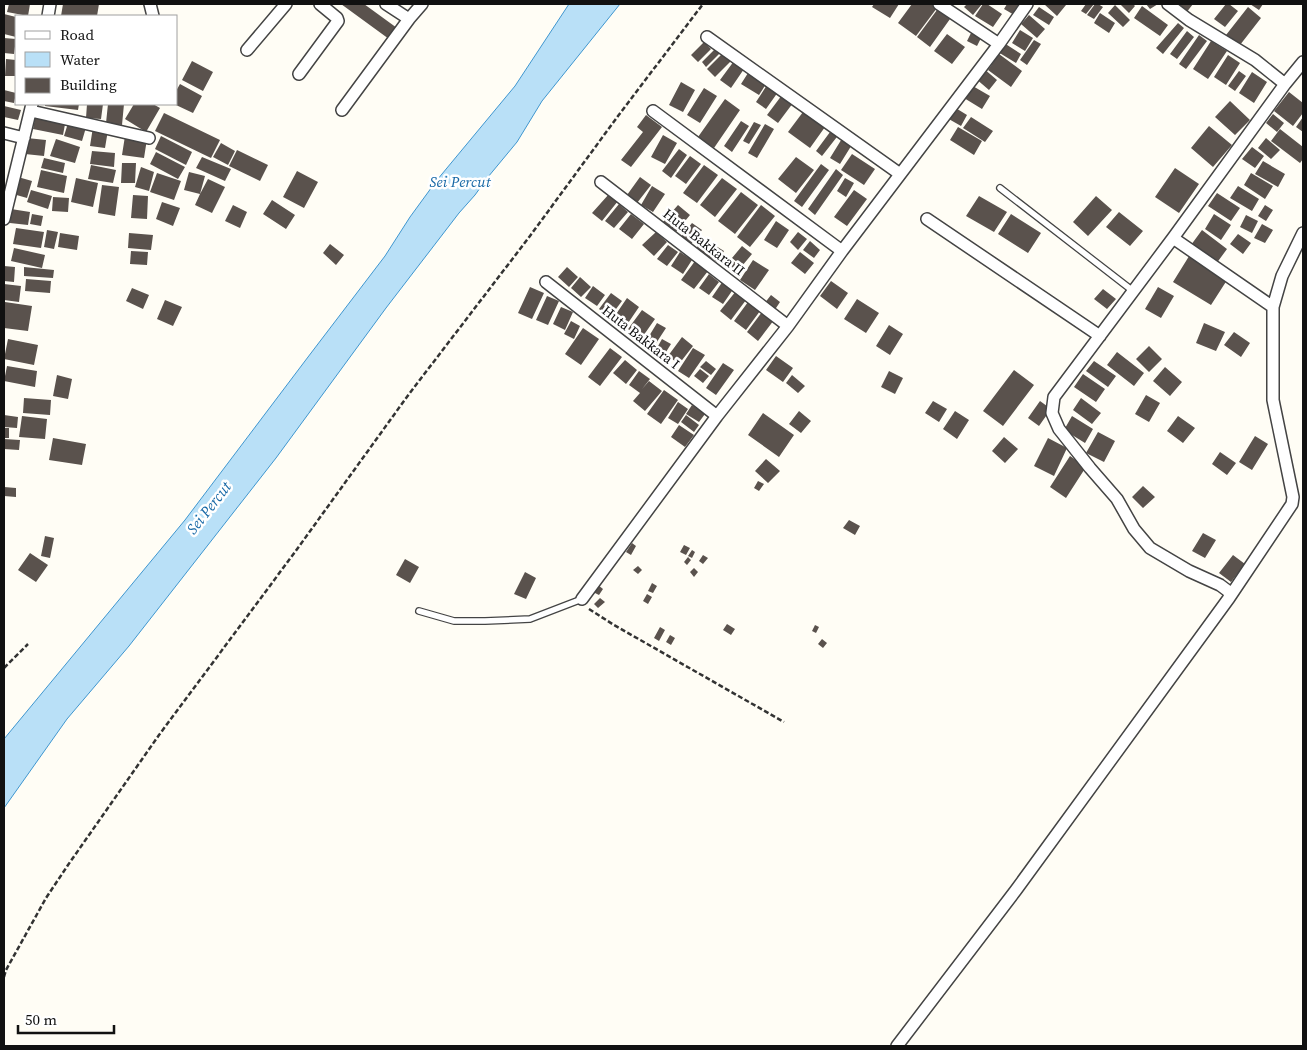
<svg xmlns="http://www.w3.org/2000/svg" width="1307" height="1050" font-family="'Source Serif 4',serif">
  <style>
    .water { fill: #b9e0f7; stroke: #3f96cf }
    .building { fill: #5a524d }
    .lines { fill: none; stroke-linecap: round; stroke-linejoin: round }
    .service-casing { stroke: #444; stroke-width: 8 }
    .minor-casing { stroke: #444; stroke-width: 14 }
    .path { stroke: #333; stroke-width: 2.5; stroke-dasharray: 5 2.5; stroke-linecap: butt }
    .service { stroke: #fff; stroke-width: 5.5 }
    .minor { stroke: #fff; stroke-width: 11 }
    .labels { text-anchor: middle; stroke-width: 5; stroke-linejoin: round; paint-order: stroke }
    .street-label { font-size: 14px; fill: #111; stroke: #fff }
    .water-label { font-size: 15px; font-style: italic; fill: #1768a6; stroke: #fff }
  </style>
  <rect width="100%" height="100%" fill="#fffdf5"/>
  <!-- water -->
  <path class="water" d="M569,4H620L542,101L517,142L488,177L475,195L459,213L386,308L276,458L129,646L67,719L4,808V739L185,520L308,357L385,256L410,217L437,180L515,86Z"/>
  <!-- building -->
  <path class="building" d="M9,4H30L28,16L7,12Z
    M63,4H99L97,16H61Z
    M341,4H364L397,28L389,39Z
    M874,4H899L890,18L872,7Z
    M912,4H931L937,8L916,36L898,23Z
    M967,4H982L973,15L964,7Z
    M983,4H987L1002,14L993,27L975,16Z
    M1007,4H1023L1016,16L1004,9Z
    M1044,4H1064L1066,5L1057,16Z
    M1086,4H1094L1086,14L1081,11Z
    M1095,4H1098L1103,7L1094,19L1087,15Z
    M1120,4H1133L1135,6L1129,13Z
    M1146,4H1158L1150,9Z
    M1174,4H1193L1186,13Z
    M1226,4H1229L1238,11L1225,27L1214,19Z
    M1250,4H1263L1259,10Z
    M1115,5L1130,20L1123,27L1108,13Z
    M1142,6L1168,25L1160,36L1134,18Z
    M1039,7L1054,17L1049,25L1033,15Z
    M1248,7L1261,18L1240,45L1226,35Z
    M937,10L950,19L930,47L917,37Z
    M1100,13L1115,23L1109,33L1094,23Z
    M4,14L16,17V37L4,34Z
    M1029,15L1045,29L1037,38L1021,24Z
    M1178,23L1184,28L1163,54L1156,48Z
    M973,29L983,34L977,46L967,41Z
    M1020,30L1033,38L1025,51L1012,43Z
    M1187,31L1194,37L1177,59L1170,54Z
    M947,34L965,47L952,64L934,51Z
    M1199,35L1207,41L1186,69L1179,64Z
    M4,38L16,39L14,54L4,53Z
    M1034,40L1041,44L1027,65L1020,60Z
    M1211,41L1227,51L1208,79L1193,69Z
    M704,42L711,49L698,62L691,55Z
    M1004,43L1021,54L1016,63L998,52Z
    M716,48L720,53L706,67L702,62Z
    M724,52L732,60L715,77L707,69Z
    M999,54L1022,71L1011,87L988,70Z
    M1228,55L1240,63L1226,85L1214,77Z
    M6,59L16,60L15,76H5Z
    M192,61L213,72L203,91L182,80Z
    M734,61L744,69L731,88L720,80Z
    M983,68L997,80L989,90L975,78Z
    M1239,71L1246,76L1235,91L1228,86Z
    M1252,72L1267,82L1254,103L1239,93Z
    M748,73L766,84L759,95L741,84Z
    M681,82L695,90L683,112L669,105Z
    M180,84L202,96L193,113L176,105V91Z
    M767,85L778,92L766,109L756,102Z
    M971,85L990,96L982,109L964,98Z
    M704,88L717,96L700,123L687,115Z
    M4,90L16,93L14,103L4,101Z
    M1289,92L1303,103V113L1293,126L1274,111Z
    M782,95L793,103L778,123L767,115Z
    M725,99L740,110L714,148L698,137Z
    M1230,101L1250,120L1235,135L1215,117Z
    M45,104H79L78,110L45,106Z
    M87,104H103L101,119L86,118Z
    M108,104H124L122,125L106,123Z
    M134,104H153L160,108L146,132L125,119Z
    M4,106L21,110L18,120L4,117Z
    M954,107L967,115L961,126L947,118Z
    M803,112L825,127L810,148L788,132Z
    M36,113L66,119L63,135L33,129Z
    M164,113L220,140L211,158L155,131Z
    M1273,114L1284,123L1277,132L1266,123Z
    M646,115L662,127L631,167L621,160L643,132L637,127Z
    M971,117L993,131L985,142L963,128Z
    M1303,117V132L1296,127Z
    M69,120L87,124L82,141L64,136Z
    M741,121L749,126L732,152L724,146Z
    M754,122L761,125L749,144L743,141Z
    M765,124L774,129L757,158L748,153Z
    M1209,126L1232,145L1213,167L1191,148Z
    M93,127L108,130L105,148L90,146Z
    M958,127L982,141L974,155L950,140Z
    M833,128L840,133L822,156L816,151Z
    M1280,129L1303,147V159L1300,163L1271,141Z
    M663,135L677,143L665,164L651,157Z
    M125,136L147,139L144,158L122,155Z
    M161,136L192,152L186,165L155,149Z
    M843,137L853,143L840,164L830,158Z
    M27,138L46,140L44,156L25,154Z
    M1266,138L1280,150L1271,159L1258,148Z
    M56,139L80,147L75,163L50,156Z
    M221,143L235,151L228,165L213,157Z
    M1252,147L1264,156L1255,168L1242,159Z
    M679,149L687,155L671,178L662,171Z
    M237,150L268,165L260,181L229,166Z
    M92,151L115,153L114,167L90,164Z
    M156,152L185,167L178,179L150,164Z
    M852,154L875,169L864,185L841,170Z
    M690,156L701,164L686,184L675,176Z
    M202,157L231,169L225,181L196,168Z
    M796,157L814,170L796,193L778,179Z
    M44,158L65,163L63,173L41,168Z
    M1263,161L1285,174L1278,187L1255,174Z
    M122,163H136L135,183H121Z
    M821,164L829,170L802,207L794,201Z
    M91,165L116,170L113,183L88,179Z
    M704,165L718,175L697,203L683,193Z
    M141,167L154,172L149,191L135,187Z
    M1175,168L1199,184L1179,213L1155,197Z
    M836,169L843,175L815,215L808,209Z
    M41,170L67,176L64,193L37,187Z
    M297,171L318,182L304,208L283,197Z
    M189,172L205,176L200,194L208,179L225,187L212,213L195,205L200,194L184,190Z
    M157,173L181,181L174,200L150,192Z
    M1251,173L1273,186L1265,199L1244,185Z
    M18,177L32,181L27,198L13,194Z
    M640,177L651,185L637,203L627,195Z
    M76,178L98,183L93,207L71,202Z
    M722,178L737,189L715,217L700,205Z
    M845,178L854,183L846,197L837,191Z
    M102,185L119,187L115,216L98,213Z
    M652,186L665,194L653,212L641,205Z
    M1238,186L1259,199L1252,211L1230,198Z
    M31,190L52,196L48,209L27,202Z
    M854,190L867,199L847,226L834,217Z
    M741,192L758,205L735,234L718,221Z
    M1217,193L1240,208L1231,221L1208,206Z
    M609,194L618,201L602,221L592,213Z
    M133,195L148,196L147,219L131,218Z
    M979,196L1007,212L994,232L966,216Z
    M1096,196L1112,210L1088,236L1073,222Z
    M53,197L69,198L68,212L52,211Z
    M272,200L295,215L286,229L263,214Z
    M162,202L180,208L173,226L156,219Z
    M619,204L628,212L614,228L605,221Z
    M233,205L247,212L240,228L225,221Z
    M678,205L690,215L676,232L663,222Z
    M761,205L775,216L750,247L737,237Z
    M1265,205L1273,210L1266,221L1258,216Z
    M11,209L30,212L28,225L10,223Z
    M1119,212L1143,231L1130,246L1106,227Z
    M32,214L43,216L41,226L30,224Z
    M631,214L644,224L632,239L619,229Z
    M1011,214L1041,233L1028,253L998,234Z
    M1214,214L1231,225L1221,240L1205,229Z
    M1246,215L1258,221L1252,233L1240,227Z
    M776,221L789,230L777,248L764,240Z
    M692,223L702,230L691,244L681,237Z
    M1262,224L1273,230L1265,243L1254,238Z
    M16,228L44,232L41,248L13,244Z
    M47,230L58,232L54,249L44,247Z
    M1202,230L1227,249L1216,264L1191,245Z
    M656,232L667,242L654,256L642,245Z
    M798,232L807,239L798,250L790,242Z
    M60,233L79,236L77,250L58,247Z
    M129,233L153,235L151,250L128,248Z
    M1238,234L1251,243L1243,254L1230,244Z
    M703,238L724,251L717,262L696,249Z
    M810,241L820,250L814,258L803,250Z
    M330,244L344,255L336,265L323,253Z
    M668,245L678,252L667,266L657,259Z
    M742,246L752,254L742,266L732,258Z
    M14,248L45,255L42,268L11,261Z
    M131,251L148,252L147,265L130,264Z
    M680,252L692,260L683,274L671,266Z
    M800,252L814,263L805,274L791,263Z
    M1191,253L1229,277L1211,305L1173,282Z
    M731,259L741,268L735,275L725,266Z
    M753,260L769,270L755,290L740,280Z
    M695,261L708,271L694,289L681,280Z
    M4,266L15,267L14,282L4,281Z
    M24,267L54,270L53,278L24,276Z
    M567,267L578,277L569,287L558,277Z
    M709,274L719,282L709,295L699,288Z
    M580,277L591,287L581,297L571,288Z
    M26,279L51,281L50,293L25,291Z
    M723,281L734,288L723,304L712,297Z
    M831,281L848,293L837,309L820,296Z
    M4,284L21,286L19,302L4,300Z
    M593,286L605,295L597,306L585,298Z
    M530,287L544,293L532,319L518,313Z
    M1158,287L1174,296L1161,318L1145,309Z
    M132,288L149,295L143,309L126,301Z
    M1103,289L1116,299L1107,309L1094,299Z
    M736,291L746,300L731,320L720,311Z
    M611,293L622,301L610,317L599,309Z
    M771,295L780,302L774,311L764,304Z
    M547,296L559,301L548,325L536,320Z
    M627,298L639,307L624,329L612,320Z
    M857,299L879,313L866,333L844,319Z
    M165,300L182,307L173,326L157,319Z
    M5,302L32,306L28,331L4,328Z
    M748,302L760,311L746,330L734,321Z
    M561,307L573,312L565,330L553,324Z
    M642,310L655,319L641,339L628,329Z
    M762,312L774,320L758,341L747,332Z
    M571,321L580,326L574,339L564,334Z
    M657,323L666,328L651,351L643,346Z
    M1204,323L1225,332L1216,351L1196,343Z
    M889,325L903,334L890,355L876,346Z
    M583,328L599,339L581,365L565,354Z
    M1234,332L1250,343L1241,357L1224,345Z
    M682,337L693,346L679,364L668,356Z
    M8,339L38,345L34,365L4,359Z
    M662,339L671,344L661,360L653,355Z
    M1149,346L1162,359L1149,372L1136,359Z
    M610,348L622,357L600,386L588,377Z
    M693,348L705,355L689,378L678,371Z
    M1117,352L1144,373L1134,386L1107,365Z
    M776,356L793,368L783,382L766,370Z
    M625,360L637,370L626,384L613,373Z
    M706,361L716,369L711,375L700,367Z
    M1094,361L1116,376L1108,387L1086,371Z
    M723,363L734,370L716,395L706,388Z
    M7,366L37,371L35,387L4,381Z
    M1165,367L1182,382L1170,396L1153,381Z
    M700,369L709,376L703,383L694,376Z
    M1014,370L1034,385L1003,426L983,411Z
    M639,371L650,379L642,389L649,381L662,391L645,411L633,401L640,393L629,385Z
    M889,371L903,378L895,394L881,387Z
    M1083,374L1105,389L1096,402L1074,387Z
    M57,375L72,379L68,399L53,396Z
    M792,375L805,386L798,393L786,383Z
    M664,390L678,400L661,424L647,414Z
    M1146,395L1160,403L1149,422L1135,414Z
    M24,398L51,400L50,415L23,413Z
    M1081,398L1101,413L1092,424L1073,410Z
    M933,401L947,409L939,422L925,413Z
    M1040,401L1051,409L1039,426L1028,418Z
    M678,402L688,409L678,424L668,418Z
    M692,405L705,414L699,422L686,414Z
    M799,411L811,421L801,433L789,424Z
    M955,411L969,420L957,439L943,429Z
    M763,413L794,435L779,457L748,435Z
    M4,415L18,417L17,428L4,427Z
    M686,415L699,425L694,432L681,422Z
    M22,416L47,419L45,439L19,437Z
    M1072,416L1093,429L1085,443L1064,430Z
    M1178,416L1195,428L1183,443L1167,431Z
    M679,425L694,435L685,447L671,437Z
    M4,428H9V438H4Z
    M1098,432L1115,441L1104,462L1086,453Z
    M1255,436L1268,444L1252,470L1239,462Z
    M1004,437L1018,449L1005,463L992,451Z
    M53,438L86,444L82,465L49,460Z
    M1048,438L1067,448L1054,476L1034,466Z
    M4,439L20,440L19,450L4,449Z
    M1220,452L1236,463L1227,475L1212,464Z
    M1070,456L1086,467L1066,498L1050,487Z
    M766,459L780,471L768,483L755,471Z
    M758,481L764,484L759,491L754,488Z
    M1143,486L1155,497L1143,508L1132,497Z
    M4,487L16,488V497L4,496Z
    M849,520L860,526L855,535L843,528Z
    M1203,533L1216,540L1205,558L1192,551Z
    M45,536L54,538L50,558L41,556Z
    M632,543L636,546L631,555L626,552Z
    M684,545L690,548L686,555L680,552Z
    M692,550L695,552L692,558L688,556Z
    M30,553L48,565L36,582L18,570Z
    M703,555L708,558L703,564L699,561Z
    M1233,555L1245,564L1231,582L1219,573Z
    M688,557L691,560L687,565L684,562Z
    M405,559L419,567L410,583L396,575Z
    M638,566L642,570L638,574L633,570Z
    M694,568L698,572L694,577L690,572Z
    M525,572L536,578L526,599L514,594Z
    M652,583L657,586L653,593L648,591Z
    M598,585L603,589L599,595L593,592Z
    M647,594L652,597L648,604L643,601Z
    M600,598L605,602L598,608L594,604Z
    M727,624L735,629L731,635L723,630Z
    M815,625L819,627L816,633L812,631Z
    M660,627L665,630L659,641L654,638Z
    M670,635L675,638L671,645L666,642Z
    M822,639L827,643L823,648L818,644Z"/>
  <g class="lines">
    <!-- service casing -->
    <g class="service-casing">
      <path id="service" d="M1000,188L1133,291
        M419,611L454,621H485L530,619L582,599"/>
    </g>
    <!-- minor casing -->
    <g class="minor-casing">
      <path id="minor" d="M150,4L153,16
        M386,4L409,19L422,4
        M939,4L999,44
        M1168,4L1189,20L1255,60L1285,84
        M48,16L50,4
        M707,37L900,174
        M247,50L286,4
        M299,74L338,21L337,18L320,4
        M342,110L409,19
        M31,111L149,138
        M653,111L842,251
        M4,133L24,138
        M601,182L788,326
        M4,219L32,104
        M927,219L1100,336
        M1173,238L1273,307L1282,276L1303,233
        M546,282L717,416
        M1230,596L1228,591L1220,585L1189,571L1150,548L1134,529L1117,499L1090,468L1059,429L1052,413L1054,397L1173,238L1285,84L1303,62
        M582,599L717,416L788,326L842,251L999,44L1027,4
        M897,1046L1016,890L1229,598L1292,504L1293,497L1273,400V307"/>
    </g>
    <!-- path -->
    <path class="path" d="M589,609L614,625L784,722
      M4,668L28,644
      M4,977L6,970L46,898L68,865L159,735L295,552L409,394L530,236L618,116L703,4"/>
    <!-- service -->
    <use href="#service" class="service"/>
    <!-- minor -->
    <use href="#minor" class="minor"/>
  </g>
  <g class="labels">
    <!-- street labels -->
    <g class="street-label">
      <text transform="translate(704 242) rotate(38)" y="5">Huta Bakkara II</text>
      <text transform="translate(641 337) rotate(38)" y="5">Huta Bakkara I</text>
    </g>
    <!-- water labels -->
    <g class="water-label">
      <text x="460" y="187">Sei Percut</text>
      <text transform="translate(209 508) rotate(-52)" y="5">Sei Percut</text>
    </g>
  </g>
  <!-- border -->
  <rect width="1307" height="1050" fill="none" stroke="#111111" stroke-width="10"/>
  <!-- legend -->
  <rect x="15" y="15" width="162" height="90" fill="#ffffff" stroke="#a0a0a0"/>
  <rect x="25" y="31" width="25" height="8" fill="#ffffff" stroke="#a0a0a0"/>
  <text x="60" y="40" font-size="15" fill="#111111">Road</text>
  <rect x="25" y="52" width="25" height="15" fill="#b9e0f7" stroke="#a0a0a0"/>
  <text x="60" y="65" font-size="15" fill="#111111">Water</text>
  <rect x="25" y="78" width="25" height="15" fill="#5a524d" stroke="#a0a0a0"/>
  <text x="60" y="90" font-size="15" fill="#111111">Building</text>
  <!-- scale -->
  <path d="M18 1025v8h96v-8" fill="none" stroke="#111111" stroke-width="2.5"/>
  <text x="25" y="1025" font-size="15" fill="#111111" stroke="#ffffff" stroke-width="4" paint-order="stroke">50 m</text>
</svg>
